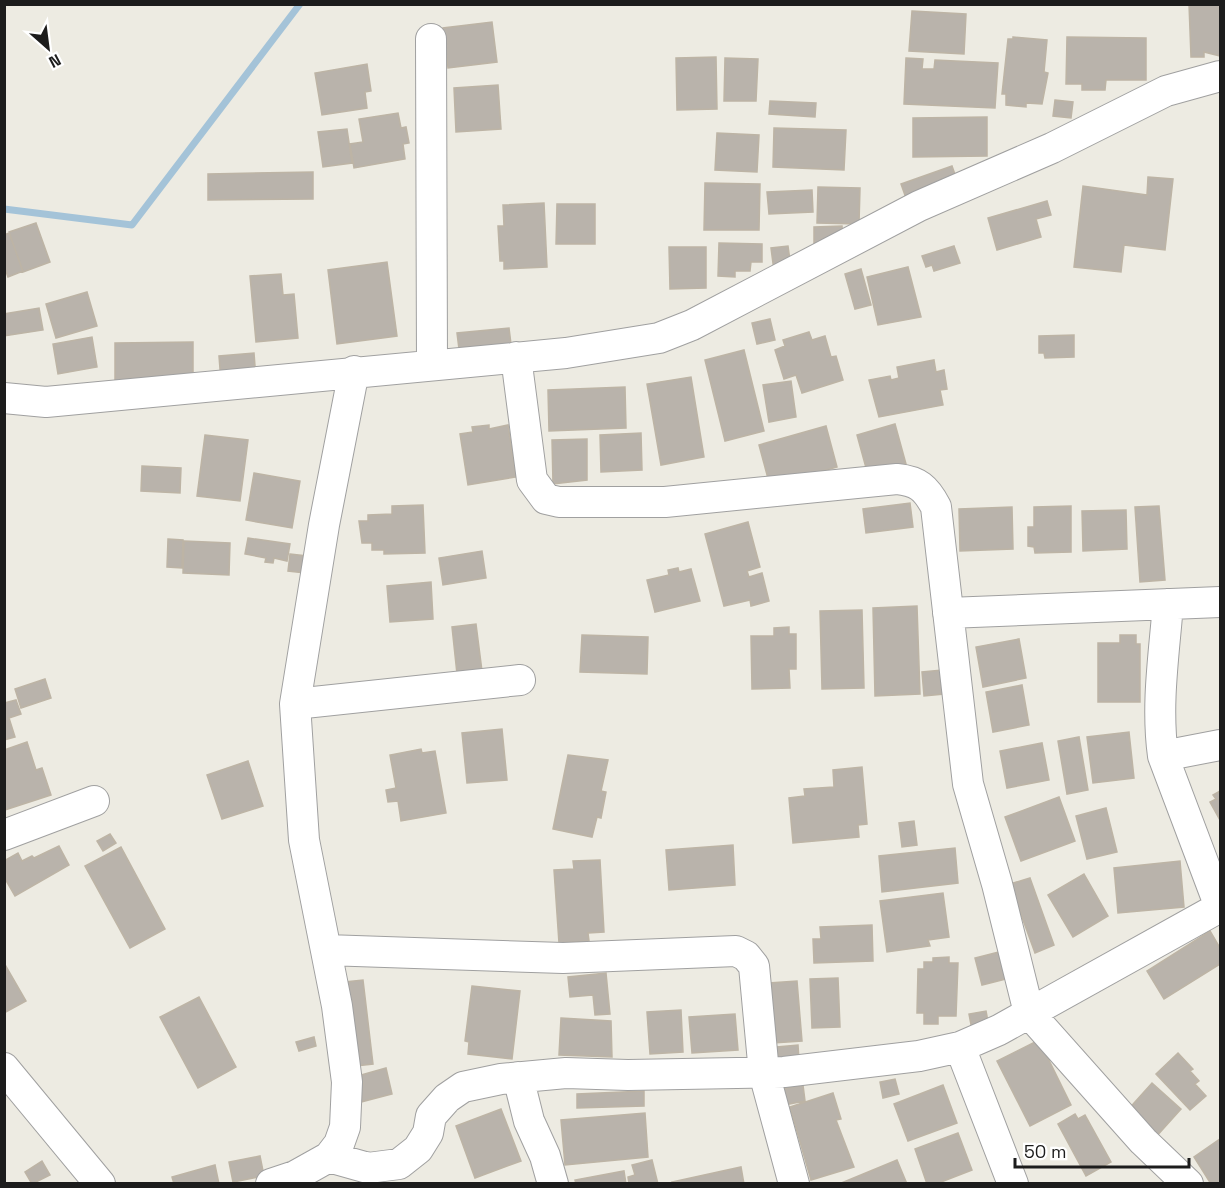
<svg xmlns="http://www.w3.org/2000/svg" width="1225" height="1188" font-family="'Space Grotesk',sans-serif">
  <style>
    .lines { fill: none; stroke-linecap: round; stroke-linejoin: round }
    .stream { stroke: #a4c3d8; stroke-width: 7 }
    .building { fill: #b9b3ab; stroke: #bdb4a5; stroke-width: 1.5 }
    .minor-casing { stroke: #a0a0a0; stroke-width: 32 }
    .minor { stroke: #fff; stroke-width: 30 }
  </style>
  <rect width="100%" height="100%" fill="#edebe2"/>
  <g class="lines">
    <!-- stream -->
    <path class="stream" d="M4,209L132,225L300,4"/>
  </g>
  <!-- building -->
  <path class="building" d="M1189,4H1220V56L1204,52V57H1191Z
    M912,11L966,14L964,54L909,51Z
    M492,22L497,62L448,68L443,28Z
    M1013,37L1047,40L1044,72L1048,73L1042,104L1026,103V107L1006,105V94H1002L1008,39H1013Z
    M1067,37L1146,38V80H1106L1105,90H1082V84H1066Z
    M716,57L717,109L677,110L676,58Z
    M725,58L758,59L756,101H724Z
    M906,58L923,59L922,69H934L935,60L998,63L995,108L904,104Z
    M367,64L371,91L365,92L367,108L322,115L315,73Z
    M498,85L501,129L456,132L454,88Z
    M1055,100L1073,102L1071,118L1053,116Z
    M770,101L816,103L815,117L769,114Z
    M398,113L401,128L406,127L409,143L403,144L405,159L354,168L350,144L363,142L359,119Z
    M987,117V156L913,157V118Z
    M774,128L846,130L844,170L773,167Z
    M347,129L352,163L323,167L318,132Z
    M717,133L759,135L757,172L715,170Z
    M952,166L956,177L907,201L901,184Z
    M313,172V199L208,200V174Z
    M1148,177L1173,179L1165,250L1124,245L1121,272L1074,267L1083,186L1147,195Z
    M705,183L760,184L759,230H704Z
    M818,187L860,188L859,224L817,223Z
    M812,190L813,212L769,214L767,192Z
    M1047,201L1051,215L1036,219L1041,237L997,250L988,218Z
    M544,203L547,267L504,269V261H500L498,226H504L503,205Z
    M557,204H595V244H556Z
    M36,223L50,262L23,272L9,232Z
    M842,226L843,242L814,243V227Z
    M9,233L23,271L8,277L4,266V235Z
    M719,243L762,244V262H751L750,271H735V277L718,276Z
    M788,246L791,268L774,271L771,248Z
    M954,246L960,263L934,271L932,265L926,267L922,256Z
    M669,247H706V288L670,289Z
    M387,262L397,336L337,344L328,270Z
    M908,267L921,317L878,325L867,277Z
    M861,269L871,305L855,309L845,274Z
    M281,274L283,295L294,294L298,338L256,342L250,276Z
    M87,292L97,326L56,338L46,304Z
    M39,308L43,330L4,336V314Z
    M770,319L775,340L757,344L752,323Z
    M509,328L511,344L459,349L457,333Z
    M809,332L812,340L825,336L831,357L836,356L843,380L802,393L796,375L784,379L775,350L785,346L783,340Z
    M1074,335V357L1045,358L1044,353H1039V336Z
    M92,337L97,367L58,374L53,344Z
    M193,342V384L115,386V343Z
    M744,350L764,431L725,441L705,360Z
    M254,353L256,379L221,382L219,356Z
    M934,360L936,372L944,370L947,389L940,390L943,405L879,417L869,380L890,376L891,380L899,378L897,367Z
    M691,377L704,457L661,465L647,384Z
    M791,381L796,417L769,422L763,385Z
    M625,387L626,428L549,431L548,390Z
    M895,424L906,464L868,475L857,435Z
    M489,425V429L508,425L516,477L468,485L460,434L473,432L472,427Z
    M826,426L837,467L770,486L759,445Z
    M641,433L642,470L601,472L600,435Z
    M205,435L248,440L240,501L197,496Z
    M587,439V480L553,484L552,440Z
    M142,466L181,468L180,493L141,491Z
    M254,473L300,481L292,528L246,520Z
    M910,503L913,527L866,533L863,509Z
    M423,505L425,553L384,554V550H372V543H362L359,521H368V515L392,514V506Z
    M1071,506V552L1035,553L1034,547L1028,546V527H1034V507Z
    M1159,506L1165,580L1140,582L1135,507Z
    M1012,507L1013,549L960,551L959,509Z
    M1126,510L1127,549L1083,551L1082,511Z
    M748,522L760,567L747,571L749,577L762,573L769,601L751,606L750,600L724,606L705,534Z
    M248,538L290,544L287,561L274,558L273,563L265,562L266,558L245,554Z
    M168,539L183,540L182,568L167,567Z
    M184,541L230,543L229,575L183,573Z
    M482,551L486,578L443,585L439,558Z
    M290,554L307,556L305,573L288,571Z
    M678,568L679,572L691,569L700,601L655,612L647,580L669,575L668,570Z
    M431,582L433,619L390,622L387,586Z
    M917,606L920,694L875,696L873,608Z
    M862,610L864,688L822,689L820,611Z
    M476,624L482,671L457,674L452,627Z
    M789,627V634H796V669H789L790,688L752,689L751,636H774V628Z
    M582,635L648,637L647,674L580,672Z
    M1120,635H1136V644H1140V702H1098V643H1120Z
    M1019,639L1026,678L983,687L976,647Z
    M942,670L944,694L924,696L922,672Z
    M45,679L51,698L21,708L15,689Z
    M1022,685L1029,725L993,732L986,692Z
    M16,700L21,714L9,718L15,737L4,740V703Z
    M502,729L507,780L467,783L462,733Z
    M1129,732L1134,778L1093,783L1087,737Z
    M1079,737L1088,790L1067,794L1058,741Z
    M27,742L36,770L42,768L51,795L5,810L4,750Z
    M1042,743L1049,780L1007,788L1000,751Z
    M421,749L422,753L435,751L446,813L401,821L398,801L388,802L386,790L396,788L390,755Z
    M568,755L608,760L601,791L606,792L601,818L597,817L592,837L553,829Z
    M248,761L263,806L222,819L207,775Z
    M862,767L867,824L858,825L859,837L793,843L789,798L805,796L804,789L834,787L833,770Z
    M1220,791V820L1210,802L1216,799L1213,795Z
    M1059,797L1075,841L1021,861L1005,817Z
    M1106,808L1117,852L1087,859L1076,816Z
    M914,821L917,845L902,847L899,823Z
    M110,834L116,843L103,851L97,841Z
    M733,845L735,885L669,890L666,850Z
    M59,846L69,865L15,896L4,877V861L18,853L22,861L32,856L34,858Z
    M121,847L165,929L130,948L85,866Z
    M955,848L958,883L882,892L879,856Z
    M600,860L604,932L588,933L589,941L559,943L554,870L574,869L573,861Z
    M1180,861L1184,907L1118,913L1114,868Z
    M1084,874L1108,916L1073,937L1048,895Z
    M1030,878L1054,945L1035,953L1010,884Z
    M943,893L949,937L928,940L930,946L887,952L880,901Z
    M872,925L873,961L814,963L813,939H821L820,927Z
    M1210,931L1220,948V964L1164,999L1147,971Z
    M999,952L1006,979L982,985L975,958Z
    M949,957V963H958L956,1016H938V1024H924V1013H917L918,969H924V962H933V958Z
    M4,963L26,1001L4,1013Z
    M606,973L610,1014L595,1015L593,995L570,997L568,977Z
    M838,978L840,1027L812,1028L810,979Z
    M363,980L373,1064L356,1066L345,982Z
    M797,981L802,1041L773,1043L769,983Z
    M472,986L520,991L512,1059L468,1054L469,1042L465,1041Z
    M199,997L236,1067L198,1088L160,1017Z
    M681,1010L683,1052L650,1054L647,1012Z
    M986,1011L989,1027L972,1030L969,1014Z
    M735,1014L738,1050L692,1053L689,1017Z
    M561,1018L611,1021L612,1057L559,1055Z
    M314,1037L316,1046L299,1051L296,1042Z
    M1039,1040L1071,1105L1030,1126L997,1061Z
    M798,1045L799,1060L778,1062L777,1047Z
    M1178,1053L1193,1069L1190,1071L1199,1081L1195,1084L1206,1096L1190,1110L1156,1074Z
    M386,1068L392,1094L361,1102L357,1086L363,1084L361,1075Z
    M895,1079L899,1094L883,1098L880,1082Z
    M1152,1083L1181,1109L1155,1138L1126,1112Z
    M803,1085L805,1101L784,1105L781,1089Z
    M943,1085L957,1123L908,1141L894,1104Z
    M644,1091V1106L577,1108V1094Z
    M833,1093L841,1119L836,1120L854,1167L811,1180L790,1107Z
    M501,1109L521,1161L475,1178L456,1126Z
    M645,1113L648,1157L565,1165L561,1120Z
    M1075,1114L1078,1119L1085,1115L1111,1162L1086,1176L1058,1124Z
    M958,1133L972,1170L936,1184H927L915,1149Z
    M1220,1139V1184H1211L1194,1157Z
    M260,1156L264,1176L233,1182L229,1162Z
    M652,1160L658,1184H629L628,1177L635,1175L632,1165Z
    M897,1160L907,1184H839Z
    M42,1161L50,1175L32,1184L25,1172Z
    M215,1165L219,1184H174L172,1177Z
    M741,1167L744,1184H673L672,1182Z
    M624,1171L626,1184H576L575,1180Z"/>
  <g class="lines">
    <!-- minor casing -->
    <g class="minor-casing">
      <path id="minor" d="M431,39L432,364
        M516,357L532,480L546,499L559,502H665L897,479C918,481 926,488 936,507L968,784L997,884L1029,1013L1143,1141L1188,1184
        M4,398L46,402L566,353L659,338L692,325L919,206L1052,148L1166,91L1220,76
        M948,613L1220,602
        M295,704L520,680
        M1220,745L1163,756L1220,907
        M1163,756C1156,705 1164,655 1168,604
        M4,835L94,801
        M326,950L563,958L736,951L746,956L754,966L764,1073L794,1184
        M960,1047L1013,1184
        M4,1068L100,1184
        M518,1077L529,1121L545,1156L553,1184
        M329,1157L368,1168L399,1164L418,1149L428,1133L431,1116L447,1098L463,1087L501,1079L566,1073L628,1075L784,1072L919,1056L960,1047L999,1030L1220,907
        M271,1184L295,1176L329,1157L339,1144L345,1127L347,1082L337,1006L304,840L295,704L324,525L354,371"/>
    </g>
    <!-- minor -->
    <use href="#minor" class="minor"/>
  </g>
  <!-- border -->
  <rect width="1225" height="1188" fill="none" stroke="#1c1c1c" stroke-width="12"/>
  <!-- north arrow -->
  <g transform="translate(48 48) rotate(152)" stroke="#ffffff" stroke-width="4.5" paint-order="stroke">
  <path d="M0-4.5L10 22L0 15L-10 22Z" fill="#1c1c1c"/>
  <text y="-9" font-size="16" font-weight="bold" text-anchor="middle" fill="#1c1c1c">N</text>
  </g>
  <!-- scale -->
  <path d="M1015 1158v9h174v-9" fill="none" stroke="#1c1c1c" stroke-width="3"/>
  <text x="1024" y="1158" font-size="18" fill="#1c1c1c" stroke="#ffffff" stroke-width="4.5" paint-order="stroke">50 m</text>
</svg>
